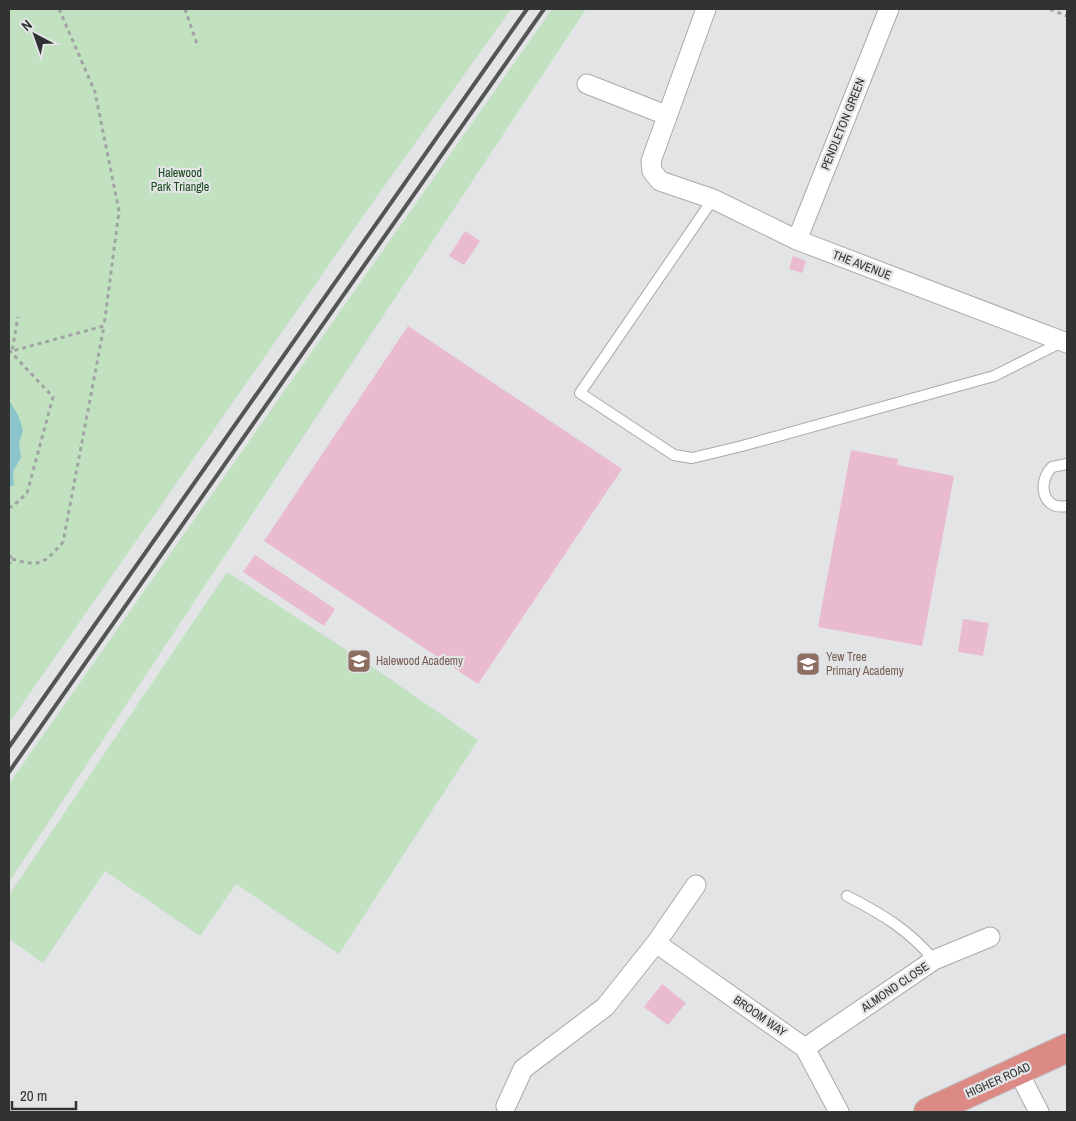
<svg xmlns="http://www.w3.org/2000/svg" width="1076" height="1121" font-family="'Archivo Narrow',sans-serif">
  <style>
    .green { fill: #c1e1c0 }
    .water { fill: #8bc4ca }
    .building { fill: #eabbce }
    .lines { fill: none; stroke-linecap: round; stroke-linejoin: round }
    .service-casing { stroke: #a8aaab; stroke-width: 12 }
    .minor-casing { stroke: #a8aaab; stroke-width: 21 }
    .trunk-casing { stroke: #c1c2c2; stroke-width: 30 }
    .path { stroke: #a1a3a4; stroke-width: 3; stroke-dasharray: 4 4; stroke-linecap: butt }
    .service { stroke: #fff; stroke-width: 10 }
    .minor { stroke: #fff; stroke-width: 19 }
    .trunk { stroke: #dc8a86; stroke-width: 28 }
    .rail { stroke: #535555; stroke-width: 4 }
    .labels { text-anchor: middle; stroke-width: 4.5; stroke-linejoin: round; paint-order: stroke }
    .street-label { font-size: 12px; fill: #313232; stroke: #e2e4e6 }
    .park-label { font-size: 12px; fill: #19491c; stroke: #e2e4e6 }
    .education-label { font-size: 12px; fill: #785e54; stroke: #e2e4e6; text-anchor: start }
  </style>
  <rect width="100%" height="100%" fill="#e2e4e6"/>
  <!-- green -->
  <path class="green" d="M9,9H511L370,206L9,723Z
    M552,9H586L9,882V784Z
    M227,572L380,672L478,740L339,954L236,884L200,936L105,871L43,963L9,939V895Z"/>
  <!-- water -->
  <path class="water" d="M9,400L18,415L23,430L19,443L21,457L13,472L14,485L9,487Z"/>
  <!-- building -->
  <path class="building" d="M465,231L480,241L464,265L449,256Z
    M793,256L806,261L802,273L789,269Z
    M408,326L622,469L478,684L264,541Z
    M851,450L898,459L897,465L954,476L922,646L818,627Z
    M255,555L335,609L324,626L243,572Z
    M963,619L989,623L983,656L958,652Z
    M662,984L686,1003L668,1025L644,1007Z"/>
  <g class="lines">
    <!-- service casing -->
    <g class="service-casing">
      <path id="service" d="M713,199L580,393L674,455L692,458L742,446L994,376L1064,341
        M1067,464L1052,467C1037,482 1042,511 1067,506
        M847,896C882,914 909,930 934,960"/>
    </g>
    <!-- minor casing -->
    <g class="minor-casing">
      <path id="minor" d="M706,9L651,161L652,171L660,181L713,199L797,240L1067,343
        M587,84L666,115
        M797,240L889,9
        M656,943L805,1048L839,1112
        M805,1048L934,960L990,937
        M1018,1071L1039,1112
        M506,1106L523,1069L605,1007L656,943L696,885"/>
    </g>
    <!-- trunk casing -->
    <g class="trunk-casing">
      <path id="trunk" d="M928,1112L1067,1048"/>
    </g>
    <!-- path -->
    <path class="path" d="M59,9L95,92L119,211L104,326
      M185,9L198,47
      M1050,9L1067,16
      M9,350L53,397L27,493L12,507L9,506
      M9,555L12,559L9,564
      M12,559C40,567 44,564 63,542L104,326L12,351L18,317"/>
    <!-- service -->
    <use href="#service" class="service"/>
    <!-- minor -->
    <use href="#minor" class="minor"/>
    <!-- trunk -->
    <use href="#trunk" class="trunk"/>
    <!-- rail -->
    <path class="rail" d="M9,747L527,9
      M9,772L544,9"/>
  </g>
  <!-- icons -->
  <defs>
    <g id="school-square" transform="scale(1.25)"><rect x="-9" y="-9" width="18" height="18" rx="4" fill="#8d6e63" stroke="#e2e4e6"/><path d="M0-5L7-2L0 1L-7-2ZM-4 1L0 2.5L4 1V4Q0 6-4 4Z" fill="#fff"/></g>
  </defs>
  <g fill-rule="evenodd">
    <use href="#school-square" x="359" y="661"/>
    <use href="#school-square" x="808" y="664"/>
  </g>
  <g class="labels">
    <!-- street labels -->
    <g class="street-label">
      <text transform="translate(843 124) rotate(-68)" y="4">PENDLETON GREEN</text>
      <text transform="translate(862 265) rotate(21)" y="4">THE AVENUE</text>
      <text transform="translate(895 987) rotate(-34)" y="4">ALMOND CLOSE</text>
      <text transform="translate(760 1016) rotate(35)" y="4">BROOM WAY</text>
      <text transform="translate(998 1080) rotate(-24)" y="4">HIGHER ROAD</text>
    </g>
    <!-- park labels -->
    <g class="park-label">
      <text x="180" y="177">Halewood<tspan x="180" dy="14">Park Triangle</tspan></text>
    </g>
    <!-- education labels -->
    <g class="education-label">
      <text x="826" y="661">Yew Tree<tspan x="826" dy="14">Primary Academy</tspan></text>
      <text x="376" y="665">Halewood Academy</text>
    </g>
  </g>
  <!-- border -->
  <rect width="1076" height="1121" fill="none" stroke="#313232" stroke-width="20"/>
  <!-- north arrow -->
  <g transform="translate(35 35) rotate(319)" stroke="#e2e4e6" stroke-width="4" paint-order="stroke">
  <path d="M0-4L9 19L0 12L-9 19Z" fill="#313232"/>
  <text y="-8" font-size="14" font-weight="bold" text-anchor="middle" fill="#313232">N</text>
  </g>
  <!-- scale -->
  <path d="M12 1101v8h64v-8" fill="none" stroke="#313232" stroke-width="2.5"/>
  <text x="20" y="1101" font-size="15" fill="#313232" stroke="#e2e4e6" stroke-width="4" paint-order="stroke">20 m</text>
</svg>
